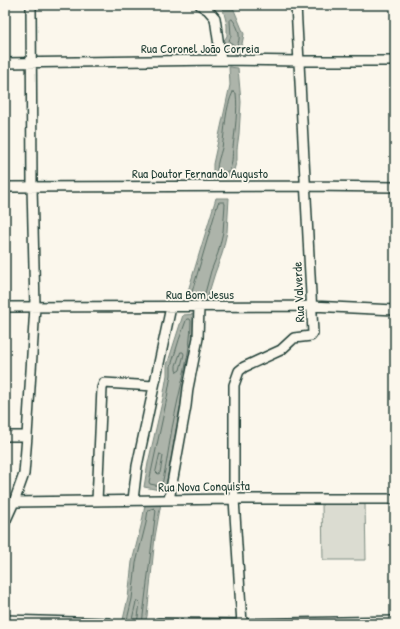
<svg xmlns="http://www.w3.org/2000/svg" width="400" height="629" font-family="'Patrick Hand',sans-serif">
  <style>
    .green { fill: #dbdcd1; stroke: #7d8c82 }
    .water { fill: #adb4aa; stroke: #74847b }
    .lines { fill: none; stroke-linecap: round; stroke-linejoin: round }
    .shore { stroke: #586d63; stroke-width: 1 }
    .minor-casing { stroke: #1f3d34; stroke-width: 12 }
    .minor { stroke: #fbf7ec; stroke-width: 9 }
    .labels { text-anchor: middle; stroke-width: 3.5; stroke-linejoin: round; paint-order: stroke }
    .street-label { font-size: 13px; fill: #1f3d34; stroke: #fbf7ec }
  </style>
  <rect width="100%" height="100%" fill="#fbf7ec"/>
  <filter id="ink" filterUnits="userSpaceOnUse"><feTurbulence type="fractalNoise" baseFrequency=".025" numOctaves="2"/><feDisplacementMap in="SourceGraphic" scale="8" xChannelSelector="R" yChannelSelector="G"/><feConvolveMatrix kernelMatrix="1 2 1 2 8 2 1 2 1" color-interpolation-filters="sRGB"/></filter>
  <g filter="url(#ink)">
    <!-- green -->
    <path class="green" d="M322,503L365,504L366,560H323Z"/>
    <!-- water -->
    <path class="water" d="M222,5H232L244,34L240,54H236L223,42L227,36V25Z
      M229,67L238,68L241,102L239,134L237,149V160L232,176L213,175V164L230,85Z
      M216,198H229L227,232L222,254L215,273L206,302L187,303L188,291Z
      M195,314L194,346L179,412L172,454L165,491L144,487L148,463L163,398L167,375V365L183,315Z
      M161,503L155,537L147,616L145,624H122L128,598L132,562L142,522L145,505Z"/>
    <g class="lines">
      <!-- shore -->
      <path class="shore" d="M232,19C239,27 242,39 236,47L229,41L231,36L230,21Z
        M233,92L236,93C238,111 235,130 233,147C232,157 233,162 229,172H219L217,170C217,162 220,156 222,148C225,131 225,107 233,92Z
        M220,202H224L225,204L223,232L218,253L211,271L204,297L193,299L192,297V292L218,203Z
        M187,319H190L191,321C191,351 182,379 176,409C170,434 168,459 162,485L160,486L150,484L149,482L167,398L171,375V366L179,340Z
        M181,352H183L184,354L180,370L177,372L176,370V366Z
        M160,454L163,456L160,473L158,474L156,472Z
        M126,624L132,599L136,563L146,523L148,510L154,508L156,510L142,624
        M131,624L136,602L138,601L140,603L137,624"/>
      <!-- minor casing -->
      <g class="minor-casing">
        <path id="minor" d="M200,5L208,10L215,18L221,60
          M5,63L221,60L300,61H395
          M5,187L306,186L395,187
          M5,307L311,306L395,310
          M5,436H27
          M133,500L137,466L171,307
          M169,500L186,406L188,388L198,338L199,307
          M97,501L102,388L104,383L154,386
          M14,502L234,499H395
          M5,522L14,502L24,474L27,436L35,306L32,187L31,5
          M5,620L109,623
          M158,623L242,624L395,621
          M242,624L234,499V385L239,371L244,367L281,350L294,338L311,336L313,333L296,5"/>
      </g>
      <!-- minor -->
      <use href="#minor" class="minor"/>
    </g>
  </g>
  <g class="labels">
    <!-- street labels -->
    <g class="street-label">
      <text x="200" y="53">Rua Coronel João Correia</text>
      <text x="200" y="178">Rua Doutor Fernando Augusto</text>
      <text transform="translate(298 292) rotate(-93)" y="5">Rua Valverde</text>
      <text x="200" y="299">Rua Bom Jesus</text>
      <text transform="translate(204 486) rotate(-1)" y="5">Rua Nova Conquista</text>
    </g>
  </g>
  <!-- margin -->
  <rect width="400" height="629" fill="none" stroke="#fbf7ec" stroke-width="20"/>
  <rect x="10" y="10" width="380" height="609" fill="none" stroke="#1f3d34" stroke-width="1.5" filter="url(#ink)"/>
</svg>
